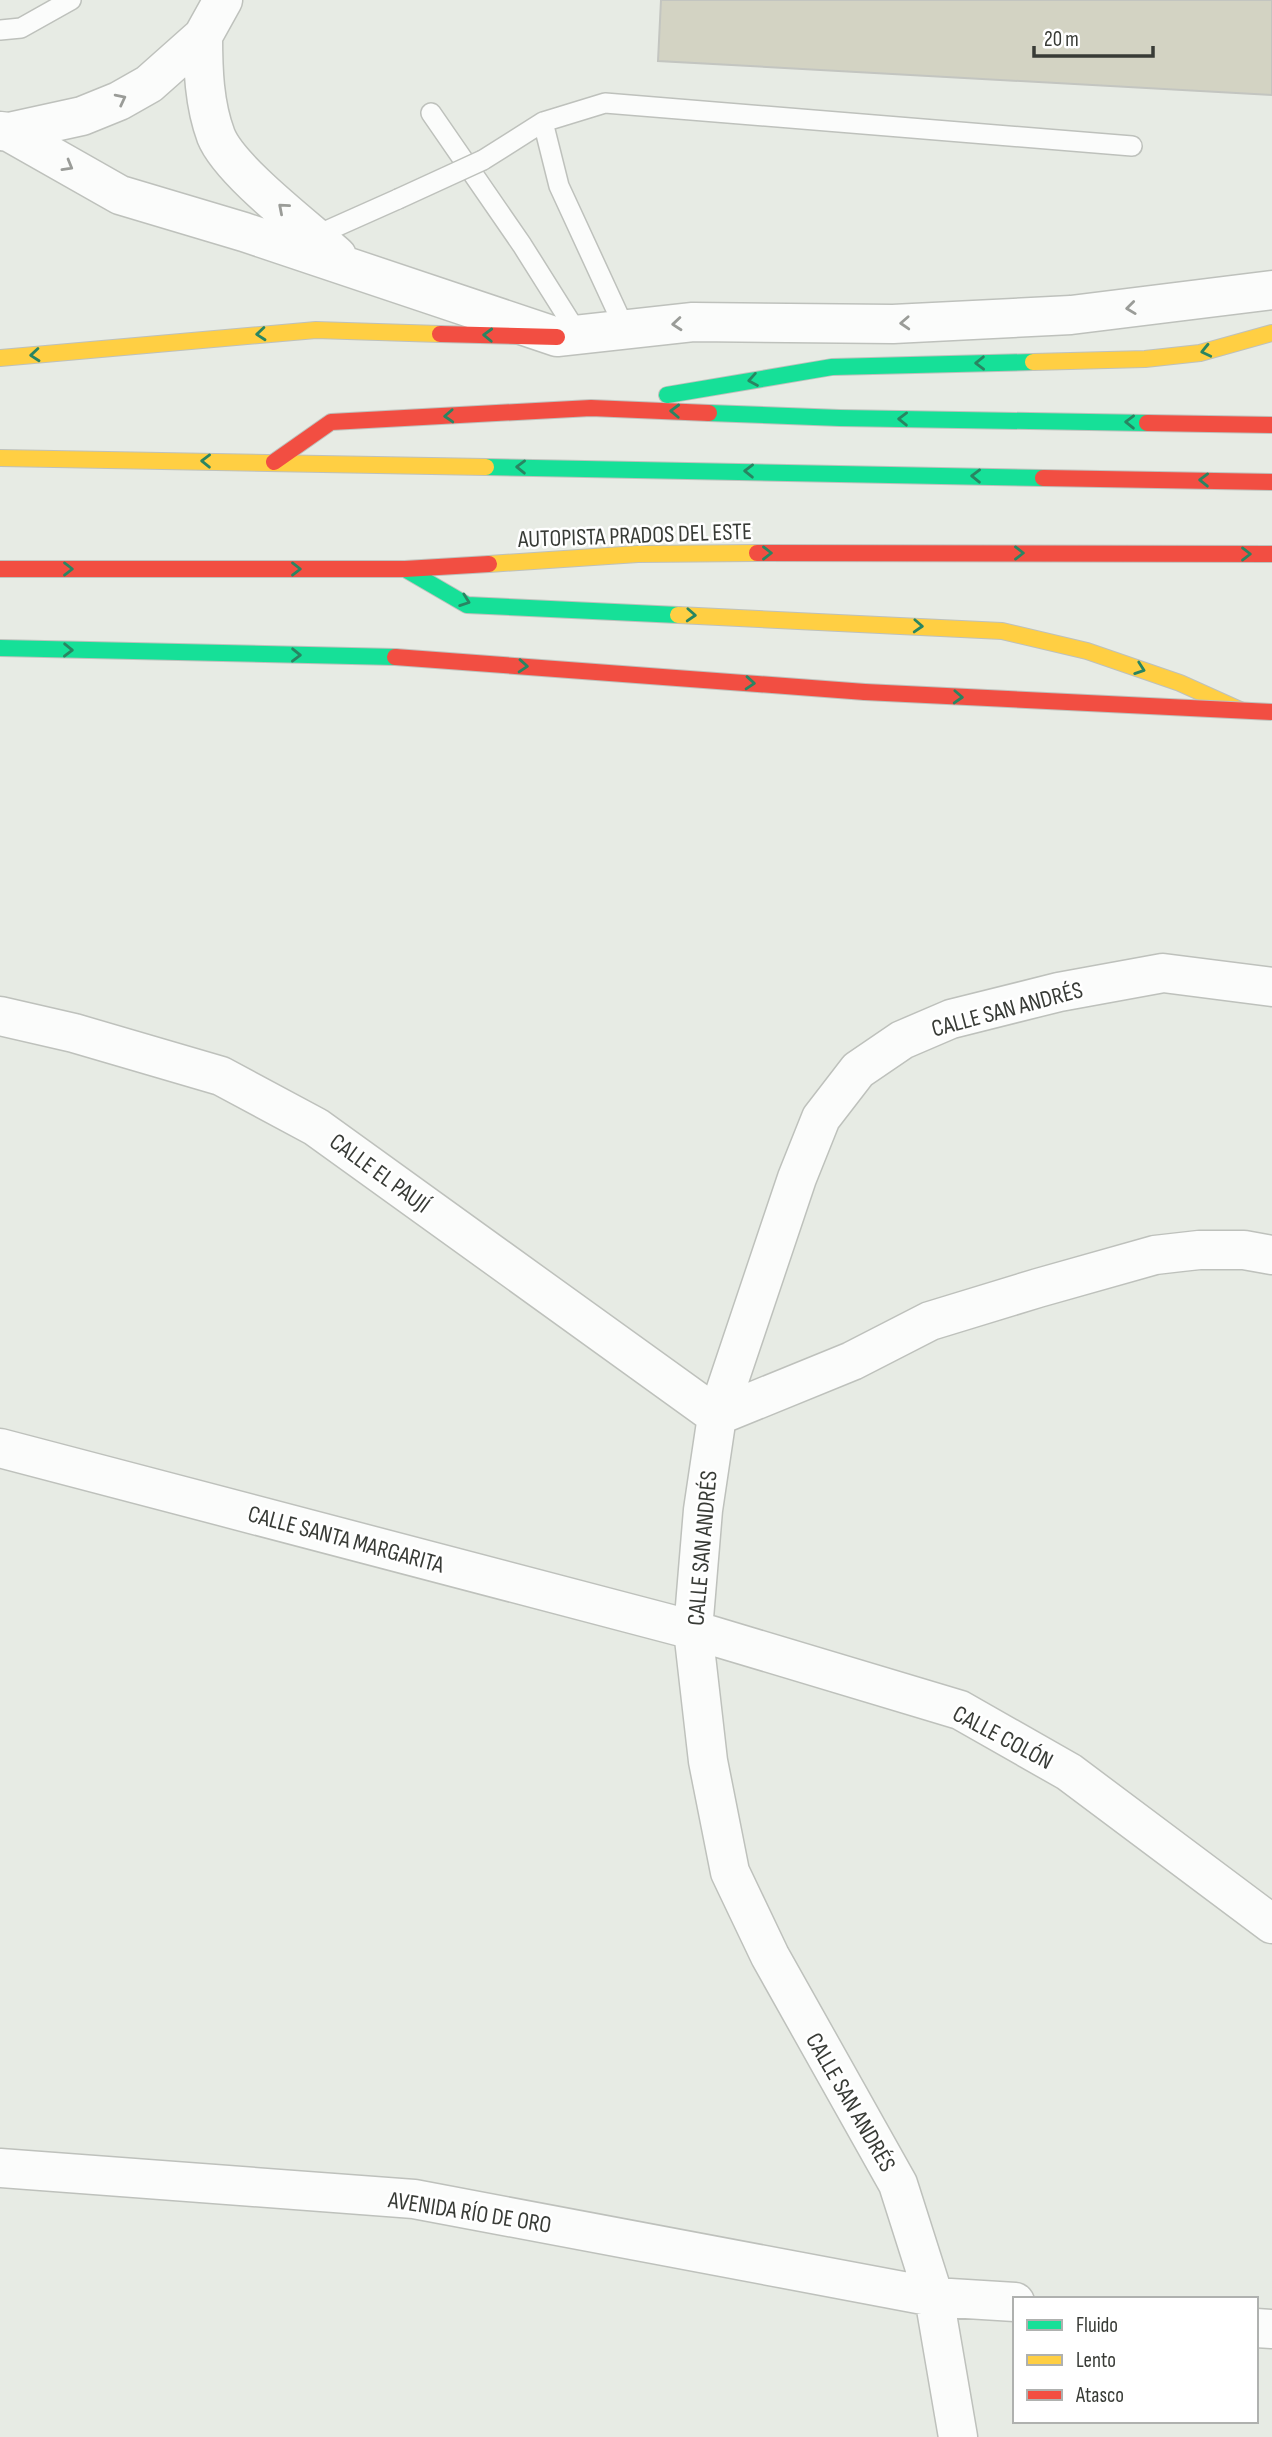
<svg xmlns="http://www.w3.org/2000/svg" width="1272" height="2437" font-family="'Sofia Sans Condensed',sans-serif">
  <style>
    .building { fill: #d3d3c3; stroke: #c3c5c0; stroke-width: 2 }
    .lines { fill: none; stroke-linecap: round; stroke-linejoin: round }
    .lane-casing { stroke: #bec1bc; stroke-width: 22 }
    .street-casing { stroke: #bec1bc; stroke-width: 41 }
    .fast-casing { stroke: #bec1bc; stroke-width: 18 }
    .slow-casing { stroke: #bec1bc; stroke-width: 18 }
    .jam-casing { stroke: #bec1bc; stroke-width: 18 }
    .lane { stroke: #fbfcfb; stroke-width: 19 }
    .street { stroke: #fbfcfb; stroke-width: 38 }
    .fast { stroke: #16e098; stroke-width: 16 }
    .slow { stroke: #ffcf43; stroke-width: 16 }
    .jam { stroke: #f24e42; stroke-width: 16 }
    .lane-bridge-casing { stroke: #bec1bc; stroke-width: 22; stroke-linecap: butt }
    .jam-bridge-casing { stroke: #bec1bc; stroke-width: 18; stroke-linecap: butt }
    .lane-bridge { stroke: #fbfcfb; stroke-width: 19 }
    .jam-bridge { stroke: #f24e42; stroke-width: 16 }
    .oneway { stroke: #9a9c98 }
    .oneway2 { stroke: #298562 }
    .labels { text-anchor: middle; stroke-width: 5; stroke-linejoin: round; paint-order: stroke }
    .street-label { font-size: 24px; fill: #383b36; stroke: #fff }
  </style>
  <rect width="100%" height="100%" fill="#e7ebe4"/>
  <!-- building -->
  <path class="building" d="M661,0H1272V95L658,61Z"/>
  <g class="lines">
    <!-- lane casing -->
    <g class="lane-casing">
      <path id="lane" d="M0,30L21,28L71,0
        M431,113L522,245L578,334
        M483,160L543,122
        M315,236L398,199
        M625,329L559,186L543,122L605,103L1132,146"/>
    </g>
    <!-- street casing -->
    <g class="street-casing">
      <path id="street" d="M203,36C203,69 204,104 216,136C230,171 307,229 337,256
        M0,131L9,132L120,195L244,232L557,337L693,322L893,324L1071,315L1272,290
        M9,132L82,116L119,101L149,84L203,36L223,0
        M0,1016L74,1033L221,1076L316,1127L717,1416L852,1361L930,1321L1038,1288L1155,1255L1199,1250H1244L1272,1255
        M0,1448L693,1630L960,1710L1069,1772L1272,1924
        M0,2168L414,2199L934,2297L1015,2302
        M1256,2328L1272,2329
        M958,2437L934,2297L898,2184L770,1956L730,1872L708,1761L693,1630L703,1510L717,1416L797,1178L821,1118L858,1070L902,1040L951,1019L1059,992L1163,973L1272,987"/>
    </g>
    <!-- fast casing -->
    <g class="fast-casing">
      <path id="fast" d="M667,395L832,367L1033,362
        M709,413L840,418L1147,423
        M486,467L1043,478
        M405,569L467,605L678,615
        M0,648L395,657"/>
    </g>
    <!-- slow casing -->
    <g class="slow-casing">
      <path id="slow" d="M0,358L316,330L440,334
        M1033,362L1145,359L1200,353L1272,333
        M0,458L486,467
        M489,564L638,554L757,553
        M678,615L1002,631L1087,651L1180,683L1240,710"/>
    </g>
    <!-- jam casing -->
    <g class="jam-casing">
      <path id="jam" d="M440,334L557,337
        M1147,423L1272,425
        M274,462L331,422L591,408L709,413
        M1043,478L1272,482
        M757,553L1272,554
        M0,569H405L489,564
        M395,657L865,692"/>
    </g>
    <!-- lane -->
    <use href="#lane" class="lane"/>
    <!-- street -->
    <use href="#street" class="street"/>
    <!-- fast -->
    <use href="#fast" class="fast"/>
    <!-- slow -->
    <use href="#slow" class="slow"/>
    <!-- jam -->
    <use href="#jam" class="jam"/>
    <!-- lane-bridge casing -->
    <g class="lane-bridge-casing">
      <path id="lane-bridge" d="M398,199L483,160"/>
    </g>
    <!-- jam-bridge casing -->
    <g class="jam-bridge-casing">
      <path id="jam-bridge" d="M865,692L1272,712"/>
    </g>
    <!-- lane-bridge -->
    <use href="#lane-bridge" class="lane-bridge"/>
    <!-- jam-bridge -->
    <use href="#jam-bridge" class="jam-bridge"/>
  </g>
  <!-- one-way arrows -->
  <defs><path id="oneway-chevron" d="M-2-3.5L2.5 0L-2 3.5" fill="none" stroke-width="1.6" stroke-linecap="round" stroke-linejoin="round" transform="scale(1.75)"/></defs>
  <g class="oneway">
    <use href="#oneway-chevron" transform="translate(121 99) rotate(-27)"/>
    <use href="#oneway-chevron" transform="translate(68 166) rotate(30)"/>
    <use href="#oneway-chevron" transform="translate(283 208) rotate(-139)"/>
    <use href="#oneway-chevron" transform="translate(1131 308) rotate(173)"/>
    <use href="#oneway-chevron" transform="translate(905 323) rotate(177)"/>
    <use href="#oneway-chevron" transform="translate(677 324) rotate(175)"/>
  </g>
  <g class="oneway2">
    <use href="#oneway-chevron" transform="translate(261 334) rotate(175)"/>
    <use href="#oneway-chevron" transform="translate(488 335) rotate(-178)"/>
    <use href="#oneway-chevron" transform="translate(1206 351) rotate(167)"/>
    <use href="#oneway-chevron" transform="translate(35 355) rotate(175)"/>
    <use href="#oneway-chevron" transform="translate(980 363) rotate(179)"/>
    <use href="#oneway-chevron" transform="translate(753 380) rotate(170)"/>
    <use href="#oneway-chevron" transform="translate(675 411) rotate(-178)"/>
    <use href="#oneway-chevron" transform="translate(449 416) rotate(177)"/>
    <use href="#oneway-chevron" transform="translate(903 419) rotate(-179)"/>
    <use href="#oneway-chevron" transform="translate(1130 422) rotate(-179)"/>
    <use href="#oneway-chevron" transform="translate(206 461) rotate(-179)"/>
    <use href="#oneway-chevron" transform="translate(521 467) rotate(-179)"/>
    <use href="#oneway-chevron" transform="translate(749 471) rotate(-179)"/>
    <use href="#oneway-chevron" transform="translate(976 476) rotate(-179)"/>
    <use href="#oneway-chevron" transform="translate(1204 480) rotate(-179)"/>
    <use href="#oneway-chevron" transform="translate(767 553)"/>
    <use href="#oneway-chevron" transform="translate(1019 553)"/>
    <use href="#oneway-chevron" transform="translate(1246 554)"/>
    <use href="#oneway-chevron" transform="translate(68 569)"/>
    <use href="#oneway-chevron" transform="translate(296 569)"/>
    <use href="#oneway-chevron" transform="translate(465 601) rotate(20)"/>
    <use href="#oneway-chevron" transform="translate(691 615) rotate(3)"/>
    <use href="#oneway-chevron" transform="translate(918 626) rotate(3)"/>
    <use href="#oneway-chevron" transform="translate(68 650) rotate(1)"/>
    <use href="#oneway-chevron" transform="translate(296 655) rotate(1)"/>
    <use href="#oneway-chevron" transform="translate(523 666) rotate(4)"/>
    <use href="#oneway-chevron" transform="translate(1140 669) rotate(19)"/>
    <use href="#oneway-chevron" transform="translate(750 683) rotate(4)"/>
    <use href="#oneway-chevron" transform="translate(958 697) rotate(3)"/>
  </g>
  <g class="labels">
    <!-- street labels -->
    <g class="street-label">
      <text transform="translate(635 535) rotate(-2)" y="8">AUTOPISTA PRADOS DEL ESTE</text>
      <text transform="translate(1007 1009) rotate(-15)" y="8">CALLE SAN ANDRÉS</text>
      <text transform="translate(380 1173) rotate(36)" y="8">CALLE EL PAUJÍ</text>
      <text transform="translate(346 1539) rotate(15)" y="8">CALLE SANTA MARGARITA</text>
      <text transform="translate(702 1548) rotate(-85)" y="8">CALLE SAN ANDRÉS</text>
      <text transform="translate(1003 1737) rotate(28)" y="8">CALLE COLÓN</text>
      <text transform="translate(851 2102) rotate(60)" y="8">CALLE SAN ANDRÉS</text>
      <text transform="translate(470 2212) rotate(9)" y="8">AVENIDA RÍO DE ORO</text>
    </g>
  </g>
  <!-- legend -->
  <rect x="1013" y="2297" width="245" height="126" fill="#ffffff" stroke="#afb1af" stroke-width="2"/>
  <rect x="1027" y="2320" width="35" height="10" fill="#16e098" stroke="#afb1af" stroke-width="2"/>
  <text x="1076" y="2332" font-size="21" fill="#383b36">Fluido</text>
  <rect x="1027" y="2355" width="35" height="10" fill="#ffcf43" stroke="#afb1af" stroke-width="2"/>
  <text x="1076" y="2367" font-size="21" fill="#383b36">Lento</text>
  <rect x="1027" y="2390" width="35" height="10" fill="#f24e42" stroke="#afb1af" stroke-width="2"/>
  <text x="1076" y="2402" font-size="21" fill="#383b36">Atasco</text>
  <!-- scale -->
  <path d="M1034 46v10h119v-10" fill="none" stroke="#383b36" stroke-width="3.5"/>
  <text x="1044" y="46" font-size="21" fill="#383b36" stroke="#ffffff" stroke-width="5" paint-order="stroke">20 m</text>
</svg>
